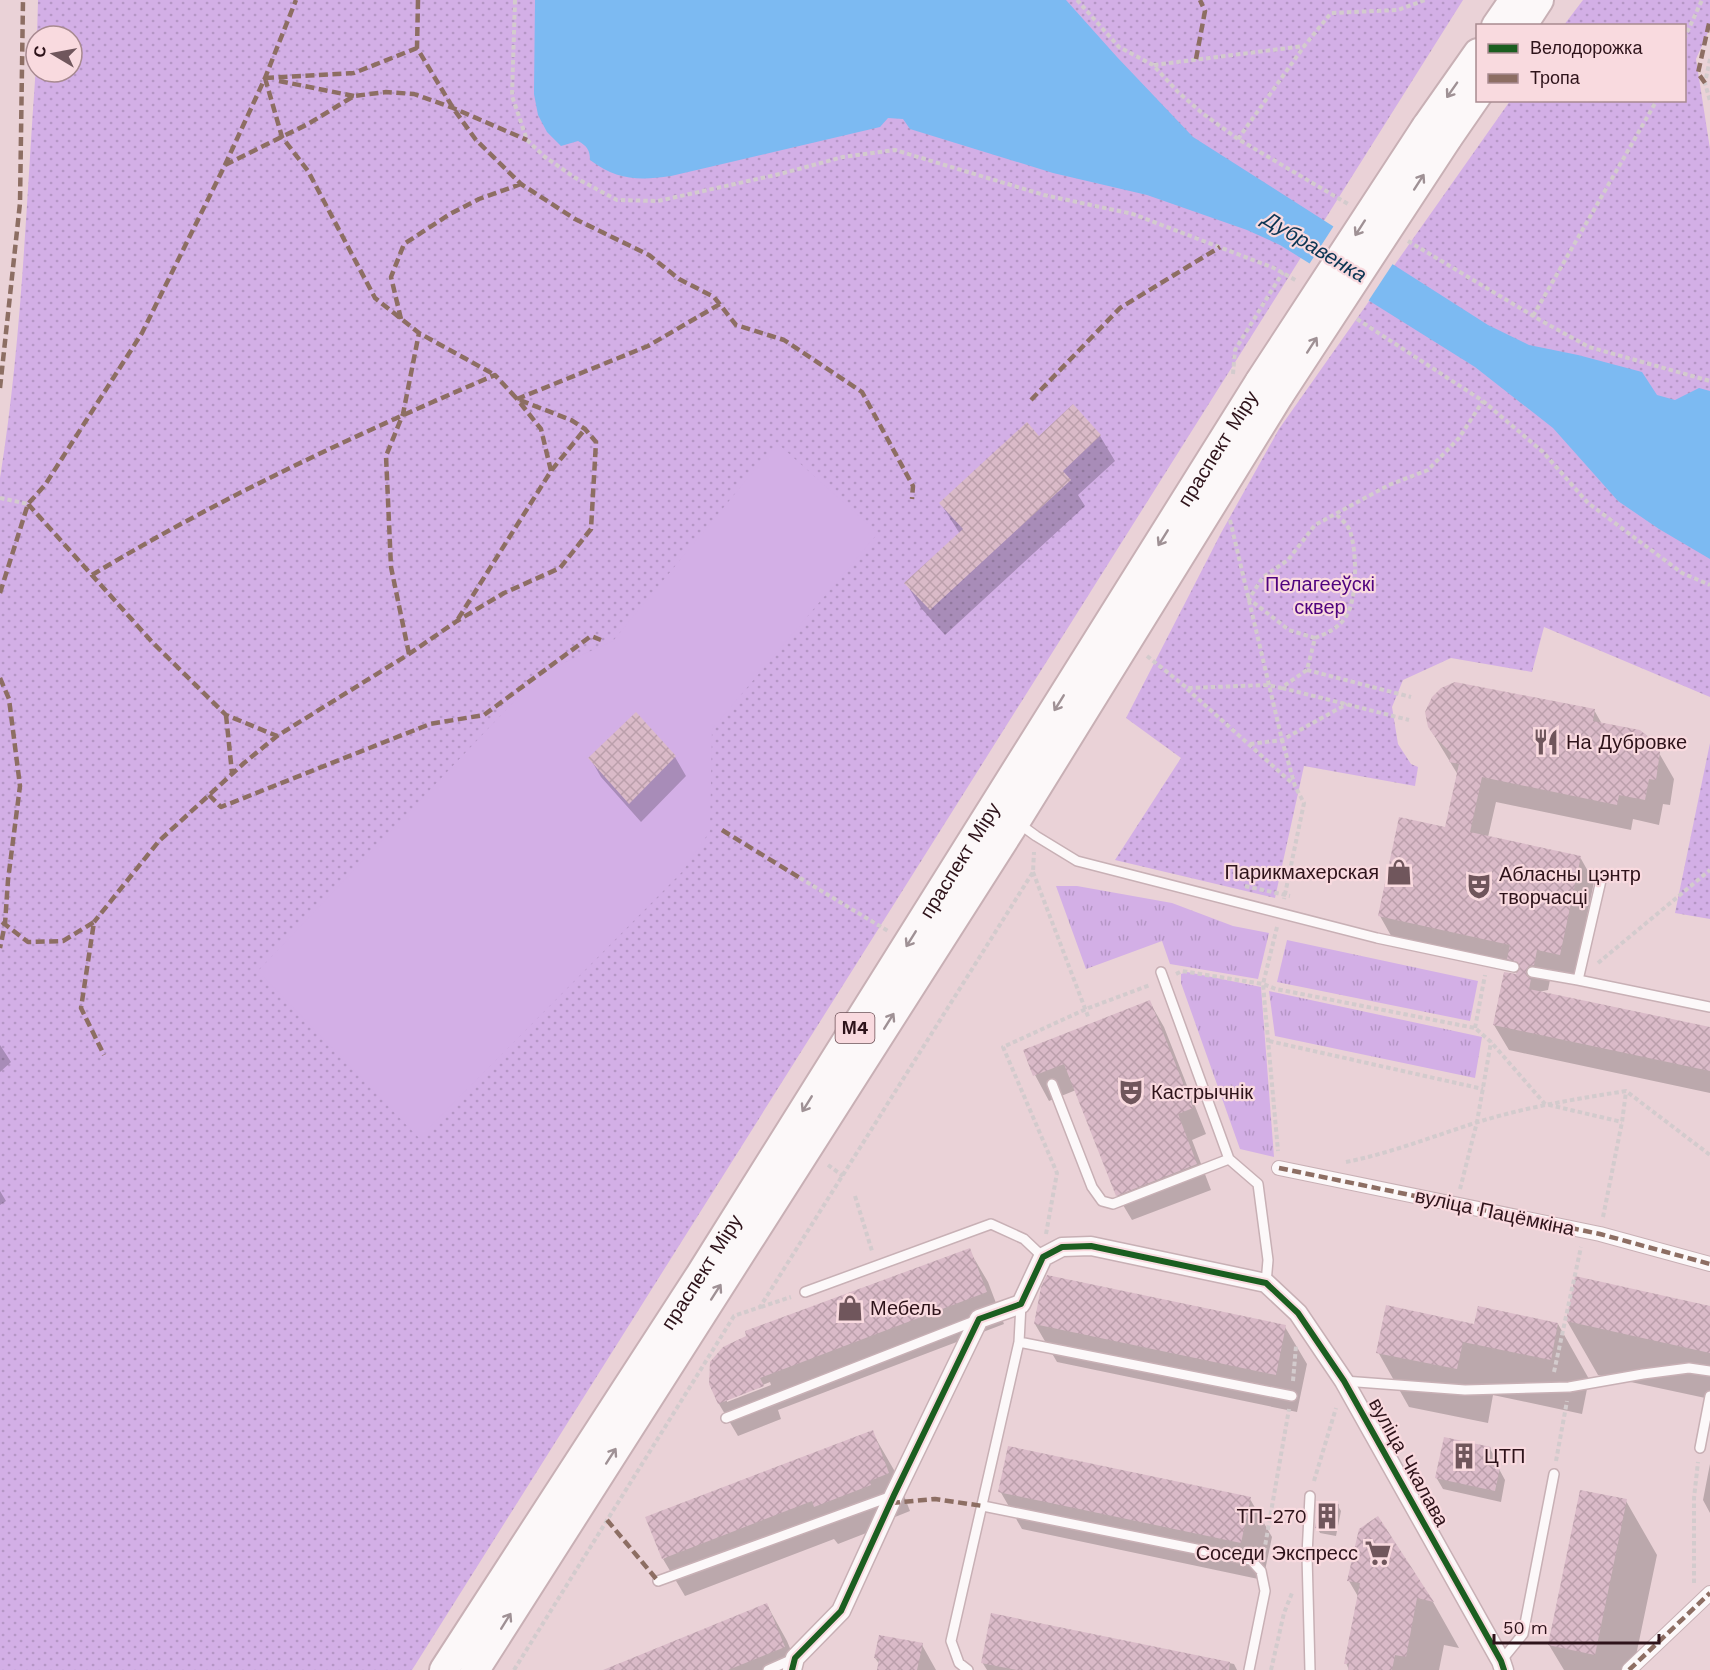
<svg xmlns="http://www.w3.org/2000/svg" width="1710" height="1670" font-family="'Work Sans',sans-serif">
  <style>
    .grass { fill: url(#grass-tufts) }
    .park { fill: url(#park-dots) }
    .pitch { fill: #d3afe6 }
    .water { fill: #7cbaf2 }
    .pier { fill: #ead2d7 }
    .shadow { fill: #0003; fill-rule: evenodd }
    .building { fill: url(#building-cross-hatch) }
    .lines { fill: none; stroke-linecap: round; stroke-linejoin: round }
    .service-casing { stroke: #c8b0b5; stroke-width: 12 }
    .pedestrian-casing { stroke: #c8b0b5; stroke-width: 16 }
    .minor-casing { stroke: #c8b0b5; stroke-width: 21 }
    .primary-casing { stroke: #c8b0b5; stroke-width: 32 }
    .path { stroke: #d3cbcd; stroke-width: 4; stroke-dasharray: 4.5 3; stroke-linecap: butt }
    .service { stroke: #fcf8f9; stroke-width: 9 }
    .pedestrian { stroke: #fcf8f9; stroke-width: 14 }
    .minor { stroke: #fcf8f9; stroke-width: 18 }
    .primary { stroke: #fcf8f9; stroke-width: 28 }
    .primary-bridge-casing { stroke: #c8b0b5; stroke-width: 32; stroke-linecap: butt }
    .primary-bridge { stroke: #fcf8f9; stroke-width: 28 }
    .quiet { stroke: #8d6e63; stroke-width: 4.5; stroke-dasharray: 9 4.5; stroke-linecap: butt }
    .cycleway-casing { stroke: #f9dadf; stroke-width: 10 }
    .cycleway { stroke: #1b5e20; stroke-width: 6 }
    .oneway { stroke: #9f9195 }
    .labels { text-anchor: middle; stroke-width: 4.5; stroke-linejoin: round; paint-order: stroke }
    .shield { fill: #f9dadf; stroke: #6b4f55; stroke-width: 1.5 }
    .shield-label { font-size: 18px; font-weight: bold; fill: #2e131a }
    .street-label { font-size: 20px; fill: #2e131a; stroke: #f9dadf }
    .park-label { font-size: 20px; fill: #50037f; stroke: #f9dadf }
    .poi-label { font-size: 20px; fill: #2e131a; stroke: #f9dadf; text-anchor: start }
    .water-label { font-size: 21px; font-style: italic; fill: #0b3553; stroke: #f9dadf }
  </style>
  <defs>
    <pattern id="grass-tufts" width="24" height="20" patternUnits="userSpaceOnUse" patternTransform="scale(1.5)"><rect width="24" height="20" fill="#d3afe6"/><path d="M3 7l-1-3M5 7V3M7 7l1-3M15 17l-1-3M17 17v-4M19 17l1-3" fill="none" stroke="#b596c5"/></pattern>
    <pattern id="park-dots" width="8" height="8" patternUnits="userSpaceOnUse" patternTransform="scale(1.5)"><rect width="8" height="8" fill="#d3afe6"/><path d="M2 2h.1M6 6h.1" fill="none" stroke="#b596c5" stroke-width="1.8" stroke-linecap="round"/></pattern>
    <pattern id="building-cross-hatch" width="8" height="8" patternUnits="userSpaceOnUse" patternTransform="scale(1.5)"><rect width="8" height="8" fill="#dabac8"/><path d="M0 0l8 8M0 8l8-8" fill="none" stroke="#bb9fab"/></pattern>
  </defs>
  <rect width="100%" height="100%" fill="#ead2d7"/>
  <!-- grass -->
  <path class="grass" d="M1056,886H1077L1172,903L1233,926L1269,933L1258,979L1170,964L1162,941L1086,969Z
    M1287,940L1478,981L1470,1021L1277,982Z
    M1187,972L1261,987L1274,1157L1240,1149L1181,983V974Z
    M1269,991L1482,1037L1475,1078L1275,1036Z"/>
  <!-- park -->
  <path class="park" d="M38,0H1463L412,1670H0V478C22,342 26,203 36,66V72H72V36H37Z
    M1583,0H1710V28L1696,59L1710,149V697L1544,627L1532,672L1451,658L1403,680L1392,707L1398,744L1411,764L1418,767L1415,786L1304,766L1275,898L1115,860L1181,758L1126,718L1221,533L1279,429L1510,101L1684,100V26L1564,25Z
    M1710,743V919L1675,913Z"/>
  <!-- pitch -->
  <path class="pitch" d="M777,443L878,533L712,729L710,831L682,872L419,1138L258,971L541,673L613,641Z"/>
  <!-- water -->
  <path class="water" d="M535,0H1066L1117,57L1193,137L1488,325L1529,345L1578,355L1642,372L1657,395L1675,400L1699,388L1710,391V559L1659,529L1618,501L1553,428L1475,367L1280,245L1247,230L1147,195L1053,173L910,129L903,119L888,118L880,127L671,176C638,181 617,180 590,160C590,150 587,146 578,141L561,146L547,132L538,115L534,94Z"/>
  <!-- pier -->
  <path class="pier" d="M1335,224L1394,262L1367,303L1308,266Z"/>
  <!-- shadow -->
  <path class="shadow" d="M1073,407L1100,436L1115,461L1078,495L1085,506L945,635L921,608L906,583L960,534L941,504L1039,438Z
    M1594,710L1602,724L1659,753L1674,779L1670,805L1663,804L1659,825L1633,819L1631,830L1496,802L1488,837L1580,857L1594,882L1574,980L1551,975L1548,990L1538,992L1710,1029V1093L1509,1050L1494,1025L1517,974L1514,967L1394,941L1380,916L1446,829L1458,775L1429,727Z
    M675,757L686,776L641,822L601,777L590,758Z
    M1149,1001L1164,1027L1206,1134L1192,1140L1211,1190L1132,1220L1117,1195L1076,1090L1049,1101L1035,1075Z
    M0,1045L11,1062L0,1072Z
    M0,1191L6,1201L0,1205Z
    M969,1250L988,1282L1004,1324L778,1410L781,1419L738,1436L719,1404L710,1384ZM770,1382L771,1385L727,1402V1399Z
    M1710,1307V1399L1598,1375L1567,1321Z
    M1035,1324L1285,1327L1307,1364L1297,1412L1057,1362Z
    M1558,1324L1589,1379L1582,1414L1493,1395L1488,1423L1409,1407L1378,1352Z
    M872,1432L894,1470L910,1511L890,1519L892,1523L838,1544L834,1539L685,1596L663,1559Z
    M1490,1449L1497,1460L1495,1468L1499,1469L1505,1480L1501,1502L1443,1489L1436,1477Z
    M1710,1464V1513L1703,1500Z
    M1000,1491L1250,1499L1272,1537L1263,1580L1022,1529Z
    M1626,1501L1657,1555L1633,1670H1564L1549,1645Z
    M1338,1506L1341,1511L1336,1536L1320,1533L1317,1527Z
    M1378,1518L1433,1602L1459,1648L1444,1645L1439,1670H1349L1346,1663L1359,1598L1349,1581Z
    M767,1605L787,1641L799,1670H605Z
    M992,1615L1234,1664L1237,1670H987L982,1662Z
    M922,1645L936,1670H879L880,1665L875,1658Z"/>
  <!-- building -->
  <path class="building" d="M1073,404L1101,435L1063,471L1071,480L930,610L904,583L963,529L939,503L1027,422L1039,436Z
    M1455,682L1595,709L1593,721L1640,730L1651,739L1660,752L1656,780L1649,779L1645,800L1619,795L1617,805L1482,777L1470,832L1581,856L1560,955L1537,950L1534,965L1529,966L1526,970V975L1531,979L1529,989L1710,1027V1071L1493,1025L1504,972L1516,974L1520,969L1518,962L1507,959L1510,945L1378,916L1399,817L1445,827L1459,764L1449,762L1451,753L1435,737L1428,727L1425,712L1432,697L1441,688Z
    M636,712L676,756L629,804L588,758Z
    M1150,1000L1193,1108L1178,1114L1197,1164L1116,1196L1064,1064L1033,1076L1023,1050Z
    M970,1248L987,1292L760,1378L764,1386L718,1404L709,1384L710,1362L723,1347L746,1336L745,1331Z
    M1047,1275L1286,1325L1276,1375L1034,1324L1041,1287Z
    M1575,1276L1710,1306V1353L1566,1321Z
    M1386,1305L1474,1324L1478,1306L1558,1323L1551,1360L1463,1342L1457,1369L1376,1353Z
    M873,1430L889,1473L870,1481L871,1485L814,1507L812,1501L662,1559L645,1517Z
    M1444,1437L1491,1447L1487,1465L1500,1468L1495,1491L1435,1478Z
    M1008,1446L1251,1497L1241,1543L998,1492Z
    M1580,1490L1627,1499L1595,1655L1548,1645Z
    M1320,1501L1339,1504L1334,1531L1315,1528Z
    M1378,1516L1434,1602L1417,1598L1406,1657L1395,1655L1392,1670H1348L1349,1664H1344L1360,1583L1347,1581L1359,1529Z
    M767,1603L785,1647L728,1670H603Z
    M991,1613L1230,1662L1229,1670H1017L981,1663Z
    M879,1635L923,1643L917,1670H877L879,1659L874,1658Z"/>
  <g class="lines">
    <!-- service casing -->
    <g class="service-casing">
      <path id="service" d="M1018,823L1036,836L1077,861L1377,938L1514,967
        M1532,972L1578,980L1710,1007
        M1578,980L1602,876
        M1052,1084L1092,1187L1102,1201L1113,1204L1229,1159L1161,972
        M1229,1159L1258,1184L1268,1260L1266,1283
        M805,1292L991,1224L1024,1239L1043,1257
        M1019,1342L1292,1396
        M1344,1381L1465,1390L1569,1387L1643,1374L1689,1368L1710,1371
        M726,1418L977,1320
        M1700,1448L1710,1396
        M1310,1496L1307,1555L1310,1670
        M983,1506L1251,1560L1261,1571L1265,1591L1249,1670
        M658,1581L892,1496
        M1501,1661L1523,1634L1554,1474
        M768,1670L795,1658
        M968,1670L959,1663L951,1641L1019,1342L1021,1304"/>
    </g>
    <!-- pedestrian casing -->
    <g class="pedestrian-casing">
      <path id="pedestrian" d="M1279,1168L1600,1234L1710,1264
        M1629,1670L1710,1593"/>
    </g>
    <!-- minor casing -->
    <g class="minor-casing">
      <path id="minor" d="M792,1670L795,1658L841,1611L894,1495L979,1319L1021,1304L1043,1257L1062,1247L1091,1246L1266,1283L1298,1313L1344,1381L1501,1661L1504,1670"/>
    </g>
    <!-- primary casing -->
    <g class="primary-casing">
      <g id="primary">
        <path d="M1496,26L1514,0"/>
        <path d="M1522,26L1539,0"/>
        <path d="M1426,127L1478,53"/>
        <path d="M1447,139L1478,94"/>
        <path id="s1" d="M444,1670L700,1275L1260,381"/>
        <path d="M475,1670L1016,821L1280,394"/>
      </g>
    </g>
    <!-- path -->
    <path class="path" d="M515,0L512,96L527,140L545,157L574,177L617,200L658,201L780,174L843,157L895,150L1044,195L1133,214L1274,268L1297,281
      M1077,0L1119,47L1153,65L1178,92L1202,113L1238,139L1348,204
      M1684,39L1702,0
      M1710,59L1705,83L1710,101
      M1154,65L1304,46
      M1238,139L1305,45L1331,13L1398,10L1425,0
      M1408,241L1540,320L1589,347L1710,381
      M1533,316L1657,100
      M1357,319L1483,401L1543,452L1588,503L1682,573L1710,585
      M1233,374L1235,350L1283,272
      M0,498L28,504
      M1230,520L1282,740L1295,786L1304,803L1284,899
      M1315,638L1289,630L1249,599L1263,577L1288,560L1315,525L1389,485L1428,470L1459,438L1483,401
      M1147,656L1187,688L1268,685L1281,688L1307,670L1315,638C1327,633 1337,629 1345,618C1358,600 1357,552 1350,531C1348,525 1341,519 1336,514
      M1307,670L1411,697
      M1282,688L1409,720
      M1187,689L1293,784
      M1250,744L1282,740L1347,704
      M1033,872L1089,1019
      M800,878L888,931
      M1245,886L1290,896
      M1277,927L1263,984L1278,1151
      M1598,963L1710,870
      M1176,974L1182,971L1263,984L1276,989L1475,1028L1491,1042L1545,1104L1622,1122
      M1475,1028L1485,975
      M1269,1041L1483,1089
      M1346,1162C1391,1153 1434,1136 1478,1122C1526,1107 1576,1099 1626,1091L1710,1155
      M828,1165L843,1176
      M1460,1189L1477,1122L1491,1042
      M855,1196L872,1251
      M1603,1217L1622,1122L1626,1092
      M1046,1234L1057,1173L1003,1047L1086,1009L1150,985
      M761,1307L791,1297
      M1554,1372L1581,1247
      M1293,1381L1296,1346
      M1556,1461L1567,1401
      M1314,1481L1336,1408
      M1264,1552L1289,1409
      M1694,1583V1498L1698,1462
      M514,1670L734,1316L760,1307L1033,872L1034,852
      M1271,1670L1284,1613L1292,1593"/>
    <!-- service -->
    <use href="#service" class="service"/>
    <!-- pedestrian -->
    <use href="#pedestrian" class="pedestrian"/>
    <!-- minor -->
    <use href="#minor" class="minor"/>
    <!-- primary -->
    <use href="#primary" class="primary"/>
    <!-- primary-bridge casing -->
    <g class="primary-bridge-casing">
      <path id="primary-bridge" d="M1260,381L1426,127
        M1280,394L1447,139"/>
    </g>
    <!-- primary-bridge -->
    <use href="#primary-bridge" class="primary-bridge"/>
    <!-- quiet -->
    <path class="quiet" d="M418,0L417,48L453,108L476,140L521,184L575,219L649,255L679,279L714,297L736,325L784,340L862,392L913,486L912,499
      M1196,59L1205,11L1200,0
      M265,78L282,137L308,171L375,298L419,333L495,375
      M265,78L354,73L417,48
      M279,81L354,96
      M1705,83L1698,73L1710,19
      M225,165L308,124L354,96L386,92L414,94L453,108L527,140
      M401,319L391,277L404,244L450,214L479,199L521,184
      M0,388L20,203L23,0
      M1031,400L1120,308L1220,247
      M551,471L541,429L517,399L648,346L720,304
      M28,504L153,643L226,715L277,736
      M92,575C221,497 357,434 495,375L517,399L571,420L585,429L596,442L591,529L560,568L504,593L457,621L409,654L277,736L244,763L159,841L94,922
      M0,593L28,504L45,485L142,333L225,165L265,78L296,0
      M458,619L551,471L585,429
      M409,654L391,567L386,456L403,414L419,333
      M0,678L9,699L20,786L8,880L5,924L0,948
      M226,715L232,773
      M209,795L221,807L430,724L484,715L591,636L601,640
      M722,830L800,878
      M2,922L28,942L63,941L94,922L81,1008L104,1055
      M1279,1168L1600,1234L1710,1264
      M891,1503L935,1499L983,1506
      M607,1520L658,1581
      M1629,1670L1710,1593"/>
    <!-- cycleway casing -->
    <g class="cycleway-casing">
      <path id="cycleway" d="M792,1670L795,1658L841,1611L894,1495L979,1319L1021,1304L1043,1257L1062,1247L1091,1246L1266,1283L1298,1313L1344,1381L1501,1661L1504,1670"/>
    </g>
    <!-- cycleway -->
    <use href="#cycleway" class="cycleway"/>
  </g>
  <!-- one-way arrows -->
  <defs><path id="oneway-shaft" d="M-6 0H5M1.5-3L5.5 0L1.5 3" fill="none" stroke-width="1.6" stroke-linecap="round" stroke-linejoin="round" transform="scale(1.5)"/></defs>
  <g class="oneway">
    <use href="#oneway-shaft" transform="translate(1452 90) rotate(125)"/>
    <use href="#oneway-shaft" transform="translate(1419 182) rotate(-57)"/>
    <use href="#oneway-shaft" transform="translate(1360 228) rotate(123)"/>
    <use href="#oneway-shaft" transform="translate(1312 345) rotate(-57)"/>
    <use href="#oneway-shaft" transform="translate(1163 538) rotate(122)"/>
    <use href="#oneway-shaft" transform="translate(1059 703) rotate(122)"/>
    <use href="#oneway-shaft" transform="translate(911 939) rotate(122)"/>
    <use href="#oneway-shaft" transform="translate(889 1021) rotate(-58)"/>
    <use href="#oneway-shaft" transform="translate(807 1104) rotate(122)"/>
    <use href="#oneway-shaft" transform="translate(716 1292) rotate(-57)"/>
    <use href="#oneway-shaft" transform="translate(611 1456) rotate(-57)"/>
    <use href="#oneway-shaft" transform="translate(506 1621) rotate(-58)"/>
  </g>
  <!-- icons -->
  <defs>
    <g id="restaurant-bare" transform="scale(2.07)"><path d="M-5-6h1v4h1v-4h1v4h1v-4h1v5L-1.5 .5V6h-2V.5L-5-1ZM5-6V6H3V1.5H1.5Q1.5-4 5-6Z" fill="#70565c" stroke="#f9dadf" stroke-width="2.5" paint-order="stroke"/></g>
    <g id="shop-bare" transform="scale(2.07)"><path d="M-5-2.5h2.3a2.7 3.5 0 0 1 5.4 0H5L5.5 6h-11ZM-1.5-2.5h3a1.5 2.3 0 0 0-3 0Z" fill="#70565c" stroke="#f9dadf" stroke-width="2.5" paint-order="stroke"/></g>
    <g id="theatre-bare" transform="scale(2.07)"><path d="M-5-5.5Q0-4 5-5.5V0Q5 5 0 6Q-5 5-5 0ZM-3.3-2.5H-1v1.5H-3.3ZM1-2.5H3.3v1.5H1ZM-2.8 1Q0 5.5 2.8 1Z" fill="#70565c" stroke="#f9dadf" stroke-width="2.5" paint-order="stroke"/></g>
    <g id="building-bare" transform="scale(2.07)"><path d="M-4-6H4V6H1V3H-1V6H-4ZM-2.5-4.3h1.7v1.8h-1.7ZM.8-4.3h1.7v1.8H.8ZM-2.5-1h1.7V.8h-1.7ZM.8-1h1.7V.8H.8Z" fill="#70565c" stroke="#f9dadf" stroke-width="2.5" paint-order="stroke"/></g>
    <g id="supermarket-bare" transform="scale(2.07)"><path d="M-6-5.5h2.5l.6 2H6L4.5 2H-2.5L-4.4-4H-6ZM-1.5 3.2a1.3 1.3 0 1 0 .1 0ZM3 3.2a1.3 1.3 0 1 0 .1 0Z" fill="#70565c" stroke="#f9dadf" stroke-width="2.5" paint-order="stroke"/></g>
  </defs>
  <g fill-rule="evenodd">
    <use href="#restaurant-bare" x="1546" y="742"/>
    <use href="#shop-bare" x="1399" y="872"/>
    <use href="#theatre-bare" x="1479" y="886"/>
    <use href="#theatre-bare" x="1131" y="1092"/>
    <use href="#shop-bare" x="850" y="1308"/>
    <use href="#building-bare" x="1464" y="1456"/>
    <use href="#building-bare" x="1327" y="1516"/>
    <use href="#supermarket-bare" x="1378" y="1553"/>
  </g>
  <g class="labels">
    <!-- shield labels -->
    <rect class="shield" x="835.5" y="1013" width="39" height="30" rx="4.5"/>
    <g class="shield-label">
      <text x="855" y="1034">М4</text>
    </g>
    <!-- street labels -->
    <g class="street-label">
      <text dy="7" stroke="none"><textPath href="#s1" startOffset="1446">праспект Міру</textPath></text>
      <text dy="7" stroke="none"><textPath href="#s1" startOffset="960">праспект Міру</textPath></text>
      <text transform="translate(1495 1212) rotate(12)" y="7">вуліца Пацёмкіна</text>
      <text dy="7" stroke="none"><textPath href="#s1" startOffset="474">праспект Міру</textPath></text>
      <text transform="translate(1409 1462) rotate(61)" y="7">вуліца Чкалава</text>
    </g>
    <!-- park labels -->
    <g class="park-label">
      <text x="1320" y="591">Пелагееўскі<tspan x="1320" dy="23">сквер</tspan></text>
    </g>
    <!-- poi labels -->
    <g class="poi-label">
      <text x="1566" y="749">На Дубровке</text>
      <text x="1379" y="879" text-anchor="end">Парикмахерская</text>
      <text x="1499" y="881">Абласны цэнтр<tspan x="1499" dy="23">творчасці</tspan></text>
      <text x="1151" y="1099">Кастрычнік</text>
      <text x="870" y="1315">Мебель</text>
      <text x="1484" y="1463">ЦТП</text>
      <text x="1307" y="1523" text-anchor="end">ТП-270</text>
      <text x="1358" y="1560" text-anchor="end">Соседи Экспресс</text>
    </g>
    <!-- water labels -->
    <g class="water-label">
      <text transform="translate(1315 247) rotate(31)" y="7">Дубравенка</text>
    </g>
  </g>
  <!-- legend -->
  <rect x="1476" y="24" width="210" height="78" fill="#f9dadf" stroke="#a88a90" stroke-width="1.5"/>
  <rect x="1488" y="44" width="30" height="9" fill="#1b5e20" stroke="#a88a90" stroke-width="1.5"/>
  <text x="1530" y="54" font-size="18" fill="#2e131a">Велодорожка</text>
  <rect x="1488" y="74" width="30" height="9" fill="#8d6e63" stroke="#a88a90" stroke-width="1.5"/>
  <text x="1530" y="84" font-size="18" fill="#2e131a">Тропа</text>
  <!-- north arrow -->
  <g transform="translate(54 54) rotate(280)"><circle r="28" fill="#f9dadf" stroke="#a88a90" stroke-width="1.5"/>
  <path d="M0-4.5L10 22L0 15L-10 22Z" fill="#70565c"/>
  <text y="-9" font-size="16" font-weight="bold" text-anchor="middle" fill="#2e131a">С</text>
  </g>
  <!-- scale -->
  <path d="M1494 1634v9h165v-9" fill="none" stroke="#2e131a" stroke-width="3"/>
  <text x="1503" y="1634" font-size="18" fill="#2e131a" stroke="#f9dadf" stroke-width="4.5" paint-order="stroke">50 m</text>
</svg>
